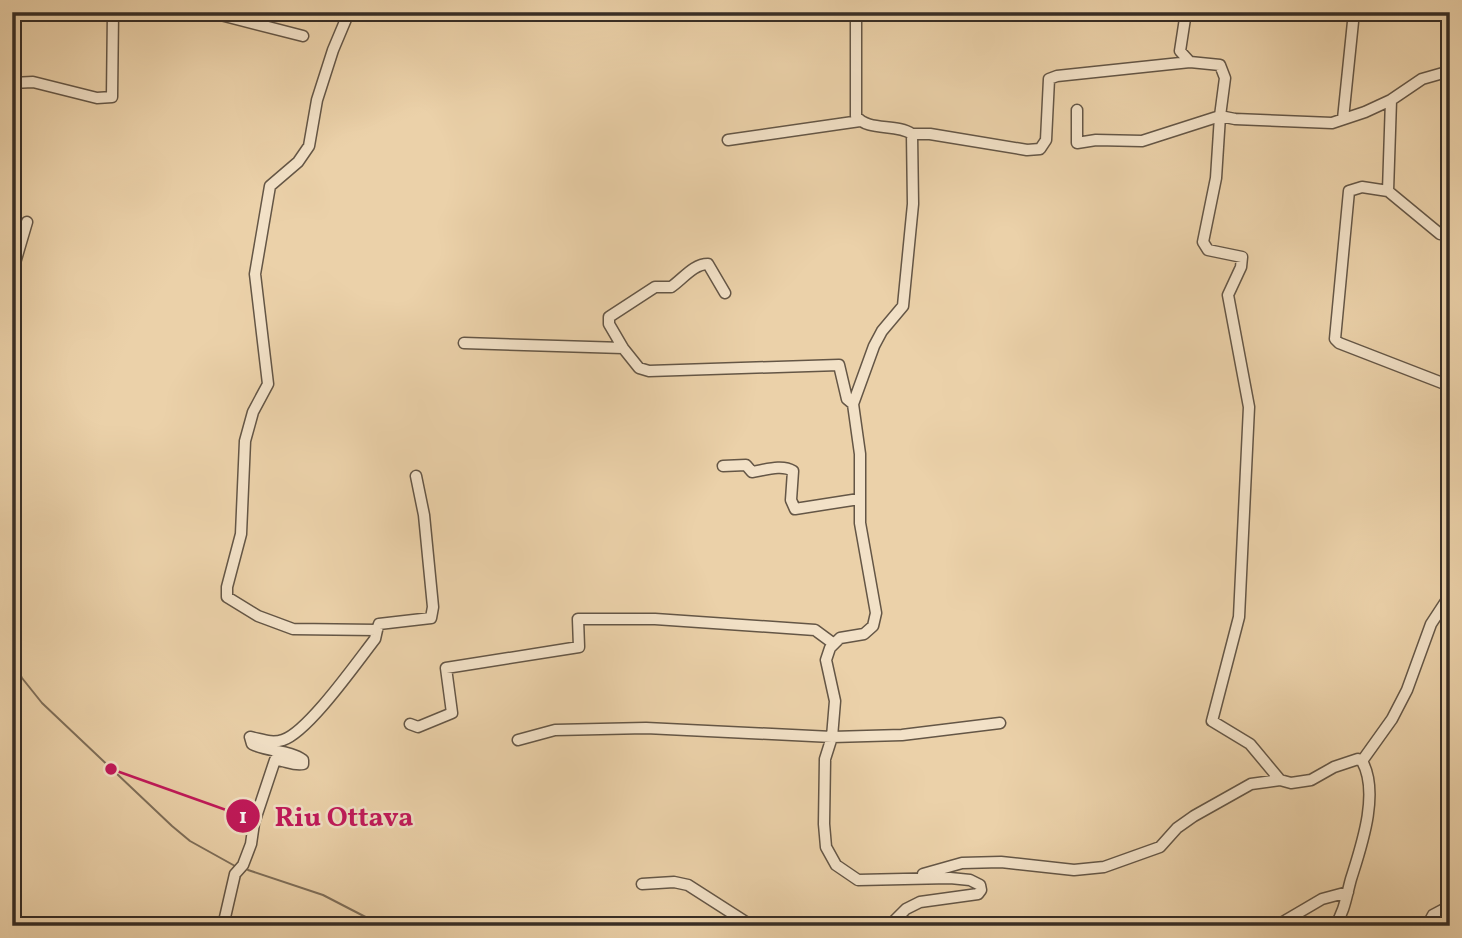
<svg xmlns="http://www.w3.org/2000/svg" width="1462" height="938" font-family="Vollkorn,serif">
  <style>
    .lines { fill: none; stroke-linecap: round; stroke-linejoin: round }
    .stream { stroke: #7e6e59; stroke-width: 2 }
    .minor-casing { stroke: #645646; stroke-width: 13 }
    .minor { stroke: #f2e1c7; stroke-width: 10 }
    .leader { fill: none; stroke: #c2185b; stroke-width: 2.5 }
    .callout-dot { fill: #c2185b; stroke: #f2e1c7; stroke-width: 2.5 }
    .mark-label { font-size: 21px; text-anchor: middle; font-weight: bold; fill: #fff }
    .callout-label { font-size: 28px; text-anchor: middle; font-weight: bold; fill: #c2185b; stroke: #f2e1c7; stroke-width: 5; stroke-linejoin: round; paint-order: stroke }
  </style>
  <rect width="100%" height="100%" fill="#ebd1a9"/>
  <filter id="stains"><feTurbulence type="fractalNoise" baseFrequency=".00286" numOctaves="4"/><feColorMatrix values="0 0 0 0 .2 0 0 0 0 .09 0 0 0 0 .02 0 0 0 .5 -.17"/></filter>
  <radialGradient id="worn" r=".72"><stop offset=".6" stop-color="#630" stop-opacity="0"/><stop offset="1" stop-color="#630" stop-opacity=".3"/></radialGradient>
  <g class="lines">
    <!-- stream -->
    <path class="stream" d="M12,660L22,678L42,703L172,826L190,841L235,866
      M248,870L323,895L383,926"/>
    <!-- minor casing -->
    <g class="minor-casing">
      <path id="minor" d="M209,12L303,36
        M856,12V116C868,132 896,123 912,134L913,204L903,306L882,331L874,346L853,404L860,454V523L876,613L873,626L864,634L840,638L830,648L826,660L835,701L832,737L825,759L824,824L826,847L836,865L858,880L950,878L970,880L980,885L981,890L978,894L920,902L906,909L889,926
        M1186,12L1180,51L1190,62L1220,65L1225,78L1220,116L1235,119L1332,123L1365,112L1391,100L1422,79L1450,71
        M12,83L33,82L97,98L112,97L113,12
        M1391,100L1388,191L1440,234L1450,236
        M1077,110V143L1096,140L1142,141L1220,116L1216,178L1203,242L1208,250L1242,257L1241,267L1228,295L1249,407L1239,617L1212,721L1250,744L1280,780
        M1343,119L1354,12
        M912,134H930L1027,150L1040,149L1046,140L1049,79L1057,76L1190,62
        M728,140L860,121
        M1388,191L1362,187L1349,191L1335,339L1339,343L1450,386
        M12,273L27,222
        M464,343L623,348L639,368L649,371L839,365L847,399L853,404
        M623,348L609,324V317L655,287H671C683,279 693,264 708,264L725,293
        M723,466L746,465L752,472C765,470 782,464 793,471L791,500L795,509L859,499
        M377,630L379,624L431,618L433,607L424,515L416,476
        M410,724L418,727L452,713L446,668L579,647L578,619H655L815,630L834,644
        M518,740L555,730L646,728L832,737L902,735L1000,723
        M1362,761L1392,719L1407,690L1431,624L1450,595
        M923,874L962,863L1001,862L1074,870L1104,867L1160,847L1177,828L1194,816L1251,784L1280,780L1291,783L1311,780L1334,767L1358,759L1362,761
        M642,884L674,882L688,885L752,926
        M223,926L235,874L243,865L251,844L254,823L275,760C285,760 293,766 303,764V760C290,750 268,752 252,744L250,737C261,739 271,744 283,740C308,732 357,662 375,639L377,630L293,629L258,616L227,597V587L241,534L245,441L253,412L268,384L255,274L270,186L298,162L309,146L317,100L333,50L349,12
        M1276,926L1322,899L1348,892
        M1335,926C1345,910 1346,897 1351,879C1361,847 1380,793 1362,761
        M1427,926L1433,915L1450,906"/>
    </g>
    <!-- minor -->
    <use href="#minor" class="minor"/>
  </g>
  <!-- callouts -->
  <path class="leader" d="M111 769L243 816"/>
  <g class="callout-dot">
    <circle cx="111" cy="769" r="7"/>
    <circle cx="243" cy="816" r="18"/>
  </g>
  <g class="mark-label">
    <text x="243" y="823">1</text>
  </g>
  <g class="callout-label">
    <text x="344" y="826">Riu Ottava</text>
  </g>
  <!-- margin -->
  <rect width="1462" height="938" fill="none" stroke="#ebd1a9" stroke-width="42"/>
  <rect x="14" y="14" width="1434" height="910" fill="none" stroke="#372d25" stroke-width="3.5"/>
  <rect x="21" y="21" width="1420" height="896" fill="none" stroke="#372d25" stroke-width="2"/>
  <rect width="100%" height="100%" filter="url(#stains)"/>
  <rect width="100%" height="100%" fill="url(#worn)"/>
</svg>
